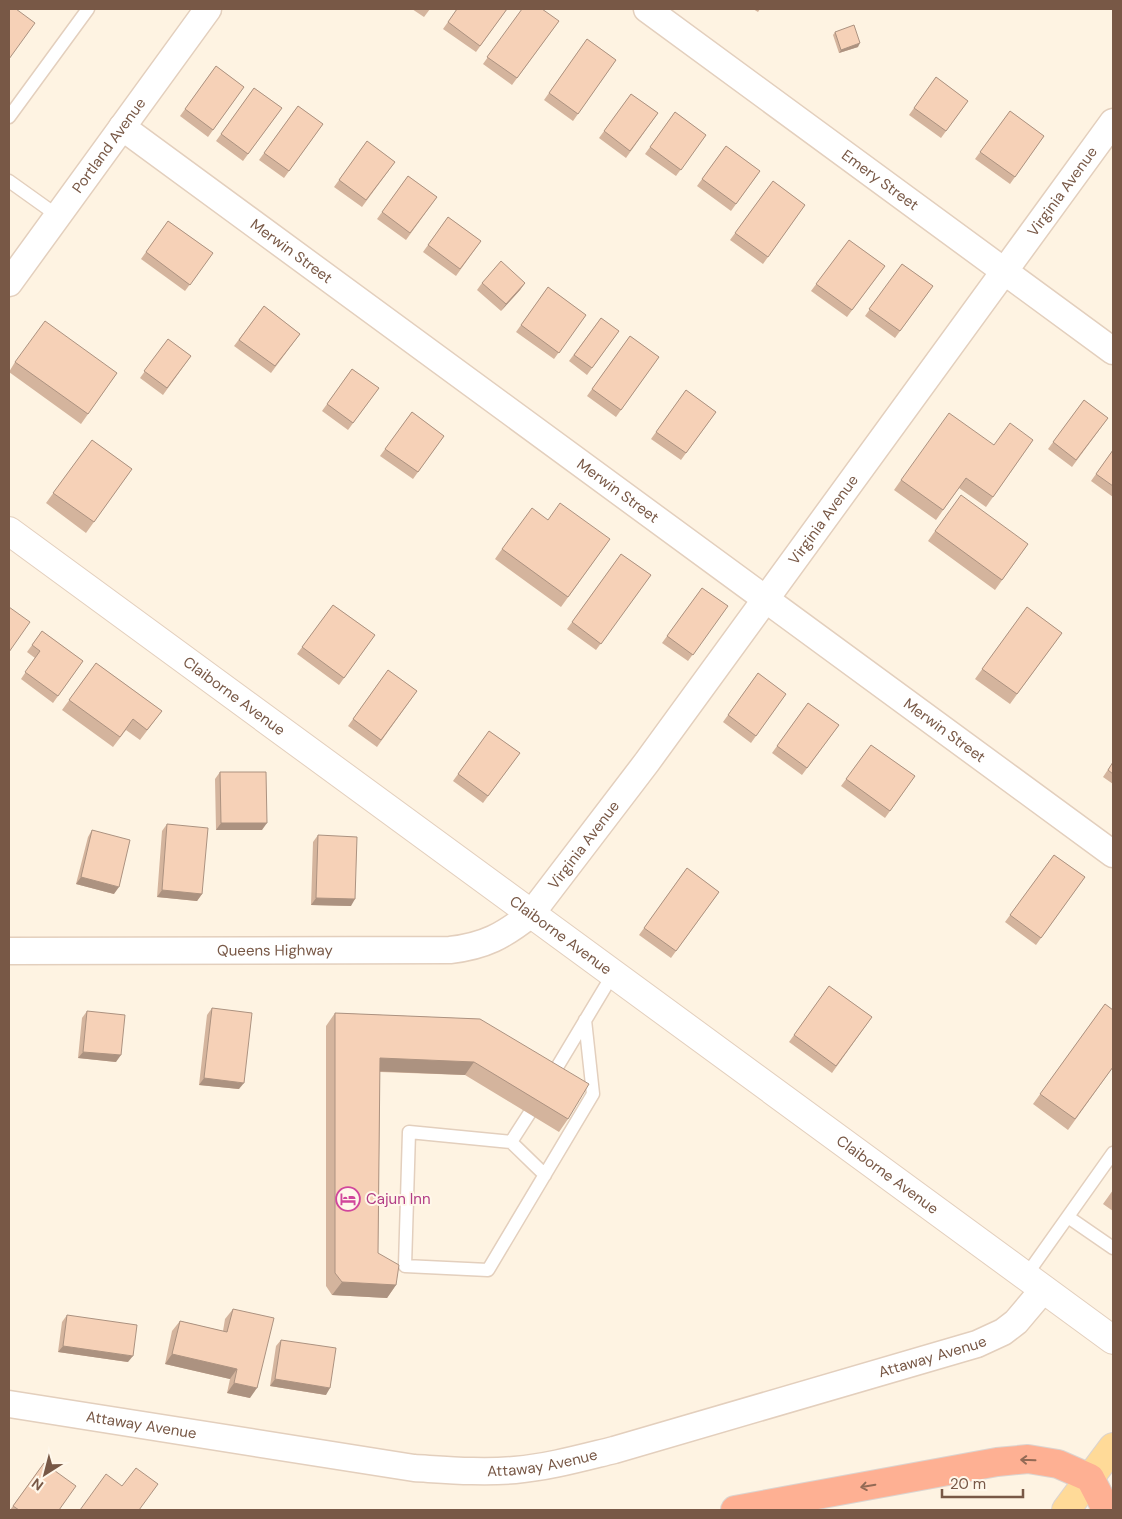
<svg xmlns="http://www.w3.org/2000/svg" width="1122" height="1519" font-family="'DM Sans',sans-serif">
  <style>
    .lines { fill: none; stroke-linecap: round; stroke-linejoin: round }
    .service-casing { stroke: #e3cfbd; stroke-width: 15 }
    .minor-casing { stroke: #e3cfbd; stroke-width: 29 }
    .tertiary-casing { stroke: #e3cfbd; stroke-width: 30 }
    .primary-casing { stroke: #dcd4cf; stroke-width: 30 }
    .motorway-casing { stroke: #dcd4cf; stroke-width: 30 }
    .service { stroke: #fff; stroke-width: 12 }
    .minor { stroke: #fff; stroke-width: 26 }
    .tertiary { stroke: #fff; stroke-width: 28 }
    .primary { stroke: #ffda98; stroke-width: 28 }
    .motorway { stroke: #feb093; stroke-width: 28 }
    .wall { fill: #d4b49d }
    .shaded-wall { fill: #ac9280 }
    .building { fill: #f6d1b7; stroke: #ac9280 }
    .oneway { stroke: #936a55 }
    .labels { text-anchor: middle; stroke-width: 4; stroke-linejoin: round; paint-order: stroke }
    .street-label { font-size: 15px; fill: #785846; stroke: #fff7ea }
    .hotel-label { font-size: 15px; fill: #b23c85; stroke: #fff7ea; text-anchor: start }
  </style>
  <rect width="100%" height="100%" fill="#fef3e2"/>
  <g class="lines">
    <!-- service casing -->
    <g class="service-casing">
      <path id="service" d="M9,117L88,9
        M9,181L58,216
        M550,1079L613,974
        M529,1114L511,1142L409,1132L405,1266L488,1270L593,1094L585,1020
        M511,1142L545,1175
        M1068,1217L1113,1248
        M1025,1277L1113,1153"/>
    </g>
    <!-- minor casing -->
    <g class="minor-casing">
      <g id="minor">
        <path id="s1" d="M647,9L1113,351"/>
        <path id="s2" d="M122,127L1113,854"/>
        <path id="s3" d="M9,283L208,9"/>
        <path id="s4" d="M9,951L450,950C485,946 503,936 531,914L647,762L1113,122"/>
        <path id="s5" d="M9,1404L414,1468C448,1470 482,1473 515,1470C549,1467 581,1458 614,1450L977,1344L1003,1332L1016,1322L1043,1290"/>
      </g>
    </g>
    <!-- tertiary casing -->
    <g class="tertiary-casing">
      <g id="tertiary">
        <path id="s6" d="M9,531L1113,1340"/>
      </g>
    </g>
    <!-- primary casing -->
    <g class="primary-casing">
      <path id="primary" d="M1066,1510L1113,1447"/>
    </g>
    <!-- motorway casing -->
    <g class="motorway-casing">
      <path id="motorway" d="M735,1510L997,1462L1028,1459L1058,1464L1090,1478L1104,1505V1510"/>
    </g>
    <!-- service -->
    <use href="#service" class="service"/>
    <!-- minor -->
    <use href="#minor" class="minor"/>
    <!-- tertiary -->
    <use href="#tertiary" class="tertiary"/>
    <!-- primary -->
    <use href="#primary" class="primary"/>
    <!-- motorway -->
    <use href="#motorway" class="motorway"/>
  </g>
  <!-- wall -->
  <path class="wall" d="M412,9H430L424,17Z
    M457,9H507L476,52L443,29Z
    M522,9L559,21L512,85L483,64Z
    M753,9H760L758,12Z
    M835,32L858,47L839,53L833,35Z
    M587,39L616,60L573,121L544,100Z
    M216,66L244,87L208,137L180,116Z
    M936,77L968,101L941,138L909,115Z
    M254,88L282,108L243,161L216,141Z
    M631,94L658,113L626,158L599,138Z
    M298,106L323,124L284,178L259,160Z
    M1010,111L1044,136L1010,184L975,159Z
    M675,112L706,135L676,176L645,154Z
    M367,141L395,162L362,207L334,187Z
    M726,146L760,171L731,211L697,186Z
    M408,176L437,197L406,240L377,219Z
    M773,181L805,205L763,264L730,240Z
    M448,217L481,241L456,276L423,252Z
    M168,221L213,253L185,291L141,259Z
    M849,240L885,266L847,317L811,291Z
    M902,264L933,286L895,338L865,316Z
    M482,283H525L520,290L501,311L477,290Z
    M548,287L586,315L554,359L516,332Z
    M264,306L300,334L271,373L234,346Z
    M601,318L619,331L587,375L569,361Z
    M630,336L659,357L616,417L587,396Z
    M168,339L191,356L163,395L140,378Z
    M15,362L117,373L81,424L9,372Z
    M352,369L379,388L348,430L322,411Z
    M686,390L716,412L681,460L651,439Z
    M1084,400L1108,418L1072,467L1048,449Z
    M412,412L444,436L413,479L380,456Z
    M92,440L132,469L86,533L46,503Z
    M1033,440L986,507L959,488L936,520L894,490L901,480L994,445Z
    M1113,450V497L1091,481Z
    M935,531L1028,544L995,590L928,541Z
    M610,539L561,607L495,559L502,549Z
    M621,554L651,575L596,650L567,629Z
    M702,588L728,606L688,661L662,643Z
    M333,605L375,635L339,685L297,654Z
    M1027,607L1062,633L1010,704L975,679Z
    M42,631L83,661L53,703L21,679L35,658L27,652Z
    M96,663L162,711L140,740L126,730L113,747L62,710Z
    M388,670L417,691L377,747L348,726Z
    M758,673L786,694L751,743L723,722Z
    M808,703L839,725L802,775L772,753Z
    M489,731L520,753L483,803L453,781Z
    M871,745L915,776L885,818L841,786Z
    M1113,762V784L1103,777Z
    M220,772L262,830H216L215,779Z
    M167,824L202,894L197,901L157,897L162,831Z
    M92,830L114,894L76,884L88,837Z
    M318,835L351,906L311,905L313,842Z
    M1054,855L1085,877L1036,945L1005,922Z
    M687,868L719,892L671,958L639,935Z
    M829,986L872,1017L832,1073L789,1042Z
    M1105,1004L1113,1067L1068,1130L1033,1104Z
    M212,1008L239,1089L199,1085L207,1015Z
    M87,1011L116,1062L78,1058L82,1018Z
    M335,1013L480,1019L568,1119L559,1132L465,1075L380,1072L378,1253L396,1285L387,1298L332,1295L326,1286V1026Z
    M1113,1190V1211L1103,1204Z
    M233,1309L250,1398L227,1393L230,1379L165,1364L172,1331L180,1321L223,1331L225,1319Z
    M67,1315L128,1362L58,1352L62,1322Z
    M281,1340L326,1395L270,1386L276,1346Z
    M44,1463L59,1510H10Z"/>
  <!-- shaded-wall -->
  <path class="shaded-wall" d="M860,43L858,47L839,53L841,50Z
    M525,283L520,290L501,311L506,304Z
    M221,823H267L262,830H216Z
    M81,877L119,887L114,894L76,884Z
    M162,890L202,894L197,901L157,897Z
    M316,898L355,899L351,906L311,905Z
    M83,1052L121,1055L116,1062L78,1058Z
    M380,1058L474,1062L465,1075L371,1071Z
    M204,1078L244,1083L239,1089L199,1085Z
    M342,1282L396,1285L387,1298L332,1295Z
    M63,1346L133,1356L128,1362L58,1352Z
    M172,1354L237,1369L230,1379L165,1364Z
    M275,1379L330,1388L326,1395L270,1386Z
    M234,1383L257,1388L250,1398L227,1393Z"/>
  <!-- building -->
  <path class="building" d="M9,9H16L35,23L9,59Z
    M457,9H507L480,46L448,22Z
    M522,9H542L559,21L517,78L487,57Z
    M854,25L860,43L841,50L835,32Z
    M587,39L616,60L578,114L549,93Z
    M216,66L244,87L213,130L185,109Z
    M936,77L968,101L946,131L914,108Z
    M254,88L282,108L248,154L221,134Z
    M631,94L658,113L630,151L604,131Z
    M298,106L323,124L289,171L264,153Z
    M1010,111L1044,136L1015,177L980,152Z
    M675,112L706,135L681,170L650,147Z
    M367,141L395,162L366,200L339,180Z
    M726,146L760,171L736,204L702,179Z
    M408,176L437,197L410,233L382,212Z
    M773,181L805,205L768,257L735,233Z
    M448,217L481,241L460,269L428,245Z
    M168,221L213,253L190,285L146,252Z
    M849,240L885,266L852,310L816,284Z
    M501,261L525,283L506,304L482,283Z
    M902,264L933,286L900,331L869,309Z
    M548,287L586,315L559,353L521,325Z
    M264,306L300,334L275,366L239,340Z
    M601,318L619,331L592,368L574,355Z
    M45,321L117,373L88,414L15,362Z
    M630,336L659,357L621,410L592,389Z
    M168,339L191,356L167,388L144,371Z
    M352,369L379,388L353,423L327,404Z
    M686,390L716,412L686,453L656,432Z
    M1084,400L1108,418L1076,460L1053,442Z
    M412,412L444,436L418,472L385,449Z
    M949,413L994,445L1010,423L1033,440L993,497L966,478L943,510L901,480Z
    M92,440L132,469L94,522L53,493Z
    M1113,450V486L1096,474Z
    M961,495L1028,544L1002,580L935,531Z
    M560,503L610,539L568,597L502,549L532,508L548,520Z
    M621,554L651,575L601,644L572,622Z
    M702,588L728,606L693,655L667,636Z
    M333,605L375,635L344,678L302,647Z
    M9,607L30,622L9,652Z
    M1027,607L1062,633L1017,694L982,669Z
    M42,631L83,661L58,696L25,672L40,651L32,645Z
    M96,663L162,711L147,730L133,719L120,737L69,700Z
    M388,670L417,691L381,740L353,719Z
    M758,673L786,694L756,736L728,715Z
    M808,703L839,725L807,768L777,746Z
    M489,731L520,753L488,796L458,774Z
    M871,745L915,776L890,811L846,779Z
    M1113,762V774L1108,770Z
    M220,772H266L267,823H221Z
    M167,824L208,828L202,894L162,890Z
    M92,830L130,840L119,887L81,877Z
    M318,835L357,837L355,899L316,898Z
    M1054,855L1085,877L1041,938L1010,915Z
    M687,868L719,892L676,951L644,928Z
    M829,986L872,1017L836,1066L794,1035Z
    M1105,1004L1113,1010V1067L1075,1119L1040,1094Z
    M212,1008L252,1013L244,1083L204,1078Z
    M87,1011L125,1015L121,1055L83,1052Z
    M335,1013L480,1019L589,1084L568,1119L474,1062L380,1058L378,1253L399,1265L396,1285L342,1282L335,1273Z
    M233,1309L274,1318L257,1388L234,1383L237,1369L172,1354L180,1321L227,1332Z
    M67,1315L137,1325L133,1356L63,1346Z
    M281,1340L336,1348L330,1388L275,1379Z
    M44,1463L76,1486L59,1510H19L13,1506Z
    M136,1468L158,1484L139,1510H80L106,1474L122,1486Z"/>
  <!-- one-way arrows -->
  <defs><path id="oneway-shaft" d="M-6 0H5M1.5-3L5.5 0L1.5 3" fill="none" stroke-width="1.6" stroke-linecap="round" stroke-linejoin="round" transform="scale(1.25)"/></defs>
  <g class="oneway">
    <use href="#oneway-shaft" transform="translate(1028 1460) rotate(-178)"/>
    <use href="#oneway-shaft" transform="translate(868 1486) rotate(170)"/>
  </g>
  <!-- icons -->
  <defs>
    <g id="hotel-ring" transform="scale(1.25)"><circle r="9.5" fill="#fff7ea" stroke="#d1479c" stroke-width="1.5"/><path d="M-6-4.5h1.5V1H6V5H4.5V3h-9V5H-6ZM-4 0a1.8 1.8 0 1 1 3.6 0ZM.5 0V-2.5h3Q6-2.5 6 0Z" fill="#d1479c"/></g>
  </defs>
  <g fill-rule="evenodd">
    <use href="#hotel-ring" x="348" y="1199"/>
  </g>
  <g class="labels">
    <!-- street labels -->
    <g class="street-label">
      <text dy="5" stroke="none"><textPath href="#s3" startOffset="170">Portland Avenue</textPath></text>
      <text dy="5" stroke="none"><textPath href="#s1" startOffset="289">Emery Street</textPath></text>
      <text dy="5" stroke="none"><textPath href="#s4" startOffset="1428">Virginia Avenue</textPath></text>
      <text dy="5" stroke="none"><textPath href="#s2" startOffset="210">Merwin Street</textPath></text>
      <text dy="5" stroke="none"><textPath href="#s2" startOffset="615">Merwin Street</textPath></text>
      <text dy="5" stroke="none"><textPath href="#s4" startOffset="1022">Virginia Avenue</textPath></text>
      <text dy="5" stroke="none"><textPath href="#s6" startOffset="279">Claiborne Avenue</textPath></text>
      <text dy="5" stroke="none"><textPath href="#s2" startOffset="1020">Merwin Street</textPath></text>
      <text dy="5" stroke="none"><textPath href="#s4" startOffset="618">Virginia Avenue</textPath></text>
      <text dy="5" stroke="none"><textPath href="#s6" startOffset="684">Claiborne Avenue</textPath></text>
      <text dy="5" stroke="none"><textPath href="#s4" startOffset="266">Queens Highway</textPath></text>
      <text dy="5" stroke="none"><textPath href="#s6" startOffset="1089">Claiborne Avenue</textPath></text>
      <text dy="5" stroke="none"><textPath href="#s5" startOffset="944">Attaway Avenue</textPath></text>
      <text dy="5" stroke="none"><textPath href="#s5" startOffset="134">Attaway Avenue</textPath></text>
      <text dy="5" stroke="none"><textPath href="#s5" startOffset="539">Attaway Avenue</textPath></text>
    </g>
    <!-- hotel labels -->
    <g class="hotel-label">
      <text x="366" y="1204">Cajun Inn</text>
    </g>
  </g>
  <!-- border -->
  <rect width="1122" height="1519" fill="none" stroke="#785846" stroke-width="20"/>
  <!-- north arrow -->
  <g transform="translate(45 1474) rotate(216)" stroke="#fff7ea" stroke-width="4" paint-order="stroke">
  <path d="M0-4L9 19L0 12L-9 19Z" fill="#785846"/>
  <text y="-8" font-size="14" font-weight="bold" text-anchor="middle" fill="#785846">N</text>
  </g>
  <!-- scale -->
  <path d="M942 1489v8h81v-8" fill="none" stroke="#785846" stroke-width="2.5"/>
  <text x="950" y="1489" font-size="15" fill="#785846" stroke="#fff7ea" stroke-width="4" paint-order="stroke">20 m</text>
</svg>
